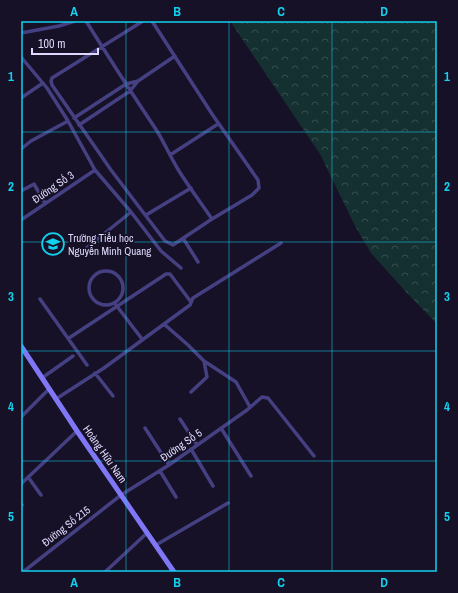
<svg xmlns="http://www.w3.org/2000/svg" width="458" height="593" font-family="'Archivo Narrow',sans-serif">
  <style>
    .forest { fill: url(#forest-crowns) }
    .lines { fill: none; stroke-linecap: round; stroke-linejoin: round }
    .minor { stroke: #454082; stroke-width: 3.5 }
    .secondary { stroke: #7f77f6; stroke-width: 5 }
    .grid { fill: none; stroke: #12d1ef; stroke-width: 1; stroke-opacity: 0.55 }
    .labels { text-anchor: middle; stroke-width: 3.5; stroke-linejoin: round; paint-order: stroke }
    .street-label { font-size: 11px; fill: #ded9fc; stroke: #161126 }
    .poi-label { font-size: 11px; fill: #ded9fc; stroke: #161126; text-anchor: start }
    .neatline { fill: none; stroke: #12d1ef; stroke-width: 1.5 }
    .grid-label { font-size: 13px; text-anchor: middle; font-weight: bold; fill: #12d1ef }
  </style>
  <defs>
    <pattern id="forest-crowns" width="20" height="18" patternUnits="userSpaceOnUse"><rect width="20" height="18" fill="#153030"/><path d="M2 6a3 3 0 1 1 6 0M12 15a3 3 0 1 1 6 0" fill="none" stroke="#374d4f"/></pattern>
  </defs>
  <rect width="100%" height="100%" fill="#161126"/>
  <!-- forest -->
  <path class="forest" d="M230,21H437V324L407,293L371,253L355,226L320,154Z"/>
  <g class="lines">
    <!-- minor -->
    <path class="minor" d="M86,21C109,58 133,95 157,131C165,144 171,158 179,171C189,187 201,203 212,219L173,245L165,241L111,170L52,85L51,81L52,78L143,21
      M152,21L212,114L258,180L259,188L252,195L212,219
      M21,33L59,26L75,21
      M21,57L47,88L68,121L95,170L131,212L161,251L181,268
      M21,98L43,83
      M74,118L126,84L138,81
      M79,125L130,91L138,81L175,56
      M21,149L31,141L68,121
      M170,155L218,124
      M21,188L23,190L34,184L45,203
      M146,215L191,188
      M21,220L95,170
      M183,238L198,262
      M84,250L131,212
      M89 288a17 17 0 1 1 34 0a17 17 0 1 1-34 0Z
      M40,299L87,365
      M116,305L142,339
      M164,324L188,345L204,361L207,377L191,392
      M69,338L166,274H170L191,302
      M204,361L236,382L250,407
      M95,373L113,396
      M42,378L73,356
      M56,399L104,368L190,305L193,298L281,243
      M21,417L49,389
      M180,419L197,445
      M145,428L169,465
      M221,428L251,476
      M191,449L213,486
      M160,471L176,497
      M28,477L41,495
      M21,484L77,431
      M21,504L22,505
      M156,545L228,503
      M23,572L121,495L169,465L247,410L262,397L268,398L314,456
      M105,572L147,533"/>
    <!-- secondary -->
    <path class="secondary" d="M21,346L77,431L174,572"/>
  </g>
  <!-- grid -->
  <path class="grid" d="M126,21V572M229,21V572M332,21V572M21,132H437M21,242H437M21,351H437M21,461H437"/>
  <!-- icons -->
  <defs>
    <g id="school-ring" transform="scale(1.15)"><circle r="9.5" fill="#161126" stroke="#12d1ef" stroke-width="1.5"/><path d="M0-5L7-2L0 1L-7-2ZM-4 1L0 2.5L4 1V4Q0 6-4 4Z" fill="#12d1ef"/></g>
  </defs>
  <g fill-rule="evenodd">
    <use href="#school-ring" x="53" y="244"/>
  </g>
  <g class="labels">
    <!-- street labels -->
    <g class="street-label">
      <text transform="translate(53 187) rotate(-34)" y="4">Đường Số 3</text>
      <text transform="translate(181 445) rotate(-35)" y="4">Đường Số 5</text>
      <text transform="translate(105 454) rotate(55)" y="4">Hoàng Hữu Nam</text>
      <text transform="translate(66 526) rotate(-38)" y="4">Đường Số 215</text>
    </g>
    <!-- poi labels -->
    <g class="poi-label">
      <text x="68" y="242">Trường Tiểu học<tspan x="68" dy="13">Nguyễn Minh Quang</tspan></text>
    </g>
  </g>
  <!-- border -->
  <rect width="458" height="593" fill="none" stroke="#161126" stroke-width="44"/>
  <!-- scale -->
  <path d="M32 48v6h66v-6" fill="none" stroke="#ded9fc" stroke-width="2"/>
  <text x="38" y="48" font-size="12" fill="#ded9fc" stroke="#161126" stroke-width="3" paint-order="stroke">100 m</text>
  <rect x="22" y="22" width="414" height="549" class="neatline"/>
  <g class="grid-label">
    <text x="74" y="16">A</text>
    <text x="177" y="16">B</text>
    <text x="281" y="16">C</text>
    <text x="384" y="16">D</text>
    <text x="11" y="81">1</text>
    <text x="447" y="81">1</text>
    <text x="11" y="191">2</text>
    <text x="447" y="191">2</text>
    <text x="11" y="301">3</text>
    <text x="447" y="301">3</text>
    <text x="11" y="411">4</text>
    <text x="447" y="411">4</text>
    <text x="11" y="521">5</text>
    <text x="447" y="521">5</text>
    <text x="74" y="587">A</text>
    <text x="177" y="587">B</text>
    <text x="281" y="587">C</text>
    <text x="384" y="587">D</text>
  </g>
</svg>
